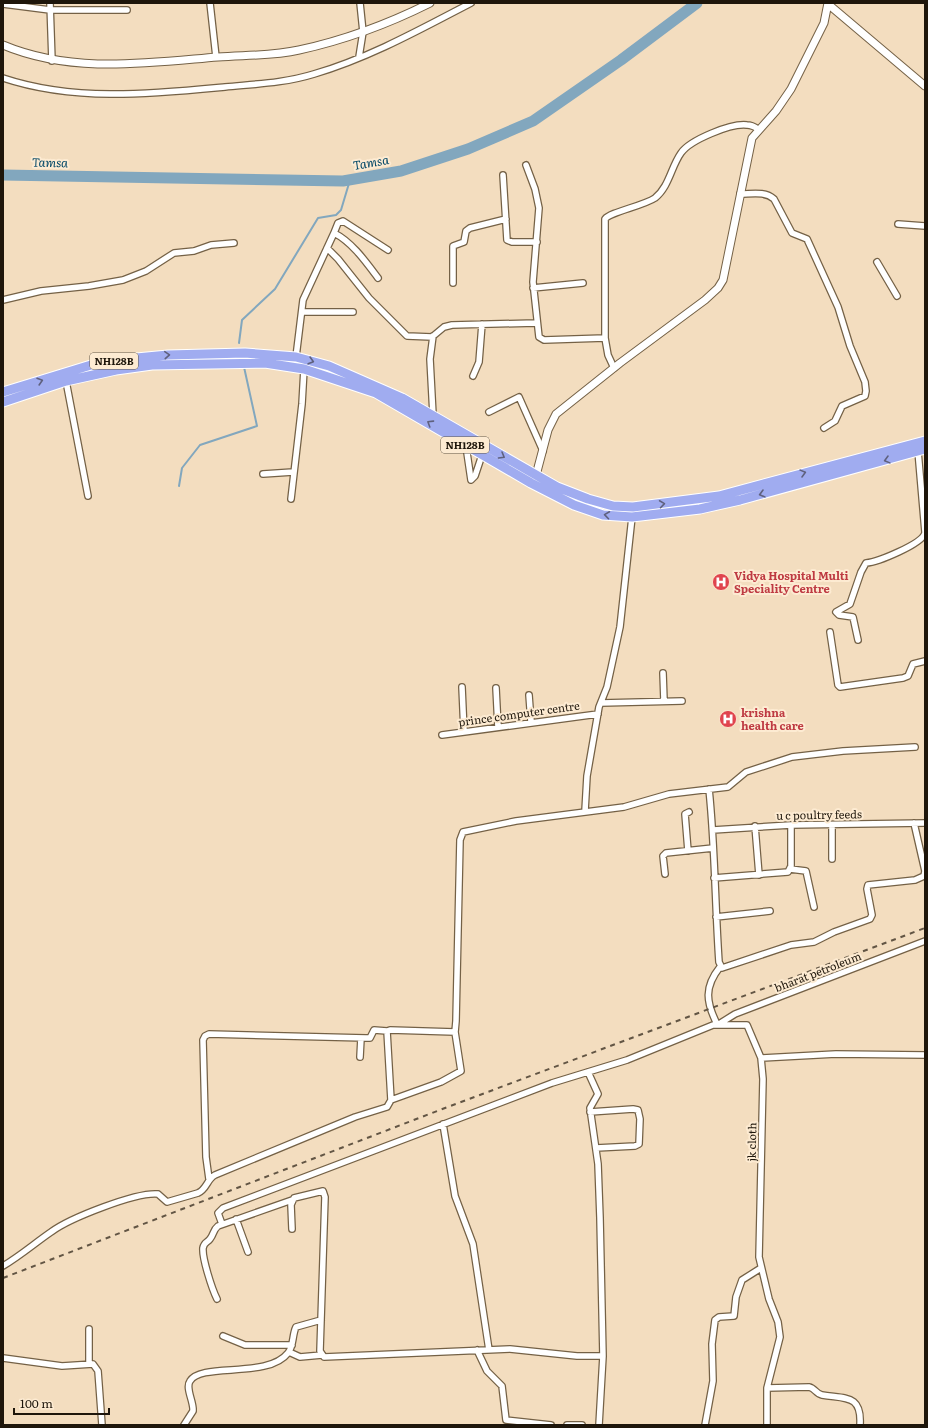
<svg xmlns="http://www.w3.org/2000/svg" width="928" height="1428" font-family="Literata,serif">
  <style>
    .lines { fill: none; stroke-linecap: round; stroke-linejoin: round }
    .stream { stroke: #82a7be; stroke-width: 2 }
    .river { stroke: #82a7be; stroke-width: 11 }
    .minor-casing { stroke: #746146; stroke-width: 8 }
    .tertiary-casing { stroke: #746146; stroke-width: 9 }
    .trunk-casing { stroke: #fff; stroke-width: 11 }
    .minor { stroke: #fff; stroke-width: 5.5 }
    .tertiary { stroke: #fff; stroke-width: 7 }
    .trunk { stroke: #a0acf0; stroke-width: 9 }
    .rail { stroke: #625544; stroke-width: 2; stroke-dasharray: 5 5; stroke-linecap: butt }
    .oneway { stroke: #5f617e }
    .labels { text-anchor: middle; stroke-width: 4; stroke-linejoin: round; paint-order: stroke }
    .shield { fill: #fdebd2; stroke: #615647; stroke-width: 1 }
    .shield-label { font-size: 10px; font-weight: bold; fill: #1e160b }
    .health-label { font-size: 11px; font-weight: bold; fill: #be3a42; stroke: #fdebd2; text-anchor: start }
    .street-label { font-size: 11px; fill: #1e160b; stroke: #fdebd2 }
    .water-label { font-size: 12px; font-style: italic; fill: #004666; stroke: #fdebd2 }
  </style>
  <rect width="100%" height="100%" fill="#f3ddbf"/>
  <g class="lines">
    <!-- stream -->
    <path class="stream" d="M239,343L242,320L275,289L318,218L336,215L341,210L350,180
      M179,486L182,468L200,445L257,426L244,367"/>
    <!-- river -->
    <path class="river" d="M3,175L343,181L401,171L468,149L533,121L621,60L697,3"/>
    <!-- minor casing -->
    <g class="minor-casing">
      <path id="minor" d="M50,3L52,61
        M210,3L216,57
        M3,4L50,10H127
        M359,57L363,32L360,3
        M3,78C75,102 151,94 225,87C255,84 285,83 314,74C369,58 421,29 471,3
        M526,165L535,189L539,208L533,282L539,337L544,340L605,338
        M503,175L507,240L512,242H537
        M740,194C752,194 765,191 774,199L792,233L807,239L838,307L850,346L865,382L866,391L865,396L842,406L835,421L824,428
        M898,224L925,226
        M334,233L338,223L343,221L388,250
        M327,248L338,259L369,298L407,336L432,337L444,327L452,325L536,323
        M877,262L897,296
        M453,283V246L464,242L466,231L470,228L506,219
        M533,288L583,283
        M3,300L41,291L89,286L123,280L146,271L174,253L194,251L211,245L234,243
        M302,312H353
        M296,357L303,300L334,233C352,242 366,262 378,278
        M614,368L608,355L605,338V219C610,212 643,206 655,198C669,187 671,167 681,153C690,140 731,123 747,125C751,125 755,127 758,129
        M473,376L479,362L482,324
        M66,381L88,496
        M489,412L519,397L543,451
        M433,415L430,359L433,336
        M466,446L471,480L475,476L482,455
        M918,451L925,532
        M263,474L293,472
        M291,499L302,404L304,369
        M830,632L838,685L840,687L903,678L908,676L913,664L925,661
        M858,640L853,617L839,615L836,612L850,604L861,572L866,563C878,562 922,544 925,533
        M663,673L664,701
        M462,687L464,732
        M496,688L498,727
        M529,695L531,722
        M601,703L682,701
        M442,735L598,714
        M709,789C715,846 715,904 719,962L722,968L791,945L814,942L834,932L870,919L872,915L867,889L868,885L915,880L924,876L925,871L914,823
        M585,811L587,776L599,707L607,687L620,627L632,517
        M832,825V859
        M755,826L759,875
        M713,830L791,825L925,823
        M688,851L685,814L689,812
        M790,869L806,871L814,907
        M665,874L663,856L666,853L713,848
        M714,878L788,872L791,866V825
        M716,917L770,911
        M717,1024C706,1002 704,987 720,967
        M719,1024L735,1014L925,941
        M360,1057L361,1038
        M761,1058L836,1054L925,1055
        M588,1072L598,1094L590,1108L598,1164L600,1218L603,1356L599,1425
        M391,1100L441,1082L461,1071L455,1032L456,1021L460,840L463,832L516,821L624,807L669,794L728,787L746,772L792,757L843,751L915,747
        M590,1112L633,1109L638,1110L640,1119L639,1144L635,1146L596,1148
        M443,1124L455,1196L473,1244L489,1350
        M209,1179L206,1157L203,1040L205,1036L209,1034L366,1038H370L374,1030L387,1031
        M236,1219L248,1252
        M222,1224L218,1213L223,1208L552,1083L627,1060L713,1025H747L761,1058L763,1079L759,1257L769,1299L778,1322L780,1337L767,1388V1425
        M292,1229L291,1205L294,1198L323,1191L325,1197L320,1351L324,1357L510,1349L577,1356H603
        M3,1266C20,1256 35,1243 51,1232C70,1218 136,1192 158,1194L167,1202L198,1193C207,1189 207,1179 215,1175L355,1117L387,1107L391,1100L387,1031L390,1030L455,1032
        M217,1299C212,1289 202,1258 203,1248C204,1242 207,1243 210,1239C214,1234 213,1230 218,1226L292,1200
        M89,1329V1364
        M223,1336L245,1345H292
        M477,1350L487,1371L502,1386L506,1420L551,1425
        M289,1352L300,1357L322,1355
        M3,1358L62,1366L93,1364L98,1371L102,1425
        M767,1388L809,1387C815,1388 816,1394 822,1395C845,1399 862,1394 860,1425
        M184,1425L193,1411C194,1402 185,1388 190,1381C201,1362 268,1379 288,1353C294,1346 292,1335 296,1327L321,1320
        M567,1425H582
        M705,1425L713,1381L712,1344L715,1320L719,1317L734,1316L736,1297L742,1280L761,1268"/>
    </g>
    <!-- tertiary casing -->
    <g class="tertiary-casing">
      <path id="tertiary" d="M828,4L925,86
        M3,45C72,74 146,63 218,57C245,55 273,56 299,50C345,40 388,24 430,3
        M535,479L548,430L556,414L620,363L705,300L718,288L723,280L752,138L776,111L791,89L824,23L828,3"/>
    </g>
    <!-- trunk casing -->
    <g class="trunk-casing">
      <path id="trunk" d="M3,392L91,365L126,359L168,355L245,353L296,357L329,366L402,398L557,487L588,499L613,506L633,507L719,496L925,441
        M3,402L66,381L116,370L152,365L265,363L304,369L376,393L531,483L574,505L603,515L632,517L700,509L740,500L925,449"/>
    </g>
    <!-- minor -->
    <use href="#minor" class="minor"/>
    <!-- tertiary -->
    <use href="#tertiary" class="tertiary"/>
    <!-- trunk -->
    <use href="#trunk" class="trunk"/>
    <!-- rail -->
    <path class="rail" d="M3,1278L445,1108L925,928"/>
  </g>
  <!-- one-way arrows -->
  <defs><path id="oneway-chevron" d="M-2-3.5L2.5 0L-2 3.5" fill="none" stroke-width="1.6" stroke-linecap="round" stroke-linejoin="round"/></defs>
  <g class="oneway">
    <use href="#oneway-chevron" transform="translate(167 355) rotate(-4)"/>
    <use href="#oneway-chevron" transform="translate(311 361) rotate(16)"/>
    <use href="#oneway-chevron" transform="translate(40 381) rotate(-17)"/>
    <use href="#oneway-chevron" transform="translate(430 423) rotate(-148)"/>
    <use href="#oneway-chevron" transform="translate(502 456) rotate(30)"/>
    <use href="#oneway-chevron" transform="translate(887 460) rotate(165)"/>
    <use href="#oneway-chevron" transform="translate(803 473) rotate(-15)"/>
    <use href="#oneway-chevron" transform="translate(762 494) rotate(165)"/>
    <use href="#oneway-chevron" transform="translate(662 504) rotate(-8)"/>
    <use href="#oneway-chevron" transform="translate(607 515) rotate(-172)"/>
  </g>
  <!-- icons -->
  <defs>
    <g id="hospital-disc" transform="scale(0.9)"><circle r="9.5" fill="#e0444e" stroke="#fdebd2"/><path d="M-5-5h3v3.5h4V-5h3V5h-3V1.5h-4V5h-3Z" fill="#fff"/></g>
  </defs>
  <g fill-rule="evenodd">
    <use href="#hospital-disc" x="721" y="582"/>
    <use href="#hospital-disc" x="728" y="719"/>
  </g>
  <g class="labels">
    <!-- shield labels -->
    <g class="shield">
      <rect x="90" y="353" width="48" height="16" rx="3"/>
      <rect x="441" y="437" width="48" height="16" rx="3"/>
    </g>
    <g class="shield-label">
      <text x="114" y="365">NH128B</text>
      <text x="465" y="449">NH128B</text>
    </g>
    <!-- health labels -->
    <g class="health-label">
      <text x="734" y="580">Vidya Hospital Multi<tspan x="734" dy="13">Speciality Centre</tspan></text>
      <text x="741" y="717">krishna<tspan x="741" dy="13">health care</tspan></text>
    </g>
    <!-- street labels -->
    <g class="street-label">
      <text transform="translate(519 714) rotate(-8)" y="4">prince computer centre</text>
      <text transform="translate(819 815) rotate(-1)" y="4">u c poultry feeds</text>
      <text transform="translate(818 972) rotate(-21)" y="4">bharat petroleum</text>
      <text transform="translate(752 1142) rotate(-89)" y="4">jk cloth</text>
    </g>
    <!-- water labels -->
    <g class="water-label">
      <text transform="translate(50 163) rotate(1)" y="4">Tamsa</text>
      <text transform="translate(371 163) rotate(-10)" y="4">Tamsa</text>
    </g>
  </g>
  <!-- border -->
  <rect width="928" height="1428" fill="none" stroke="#1e160b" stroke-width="8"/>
  <!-- scale -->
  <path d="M14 1408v6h95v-6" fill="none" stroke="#1e160b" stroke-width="2"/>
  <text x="20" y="1408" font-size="12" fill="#1e160b" stroke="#fdebd2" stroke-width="3" paint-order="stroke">100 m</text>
</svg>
